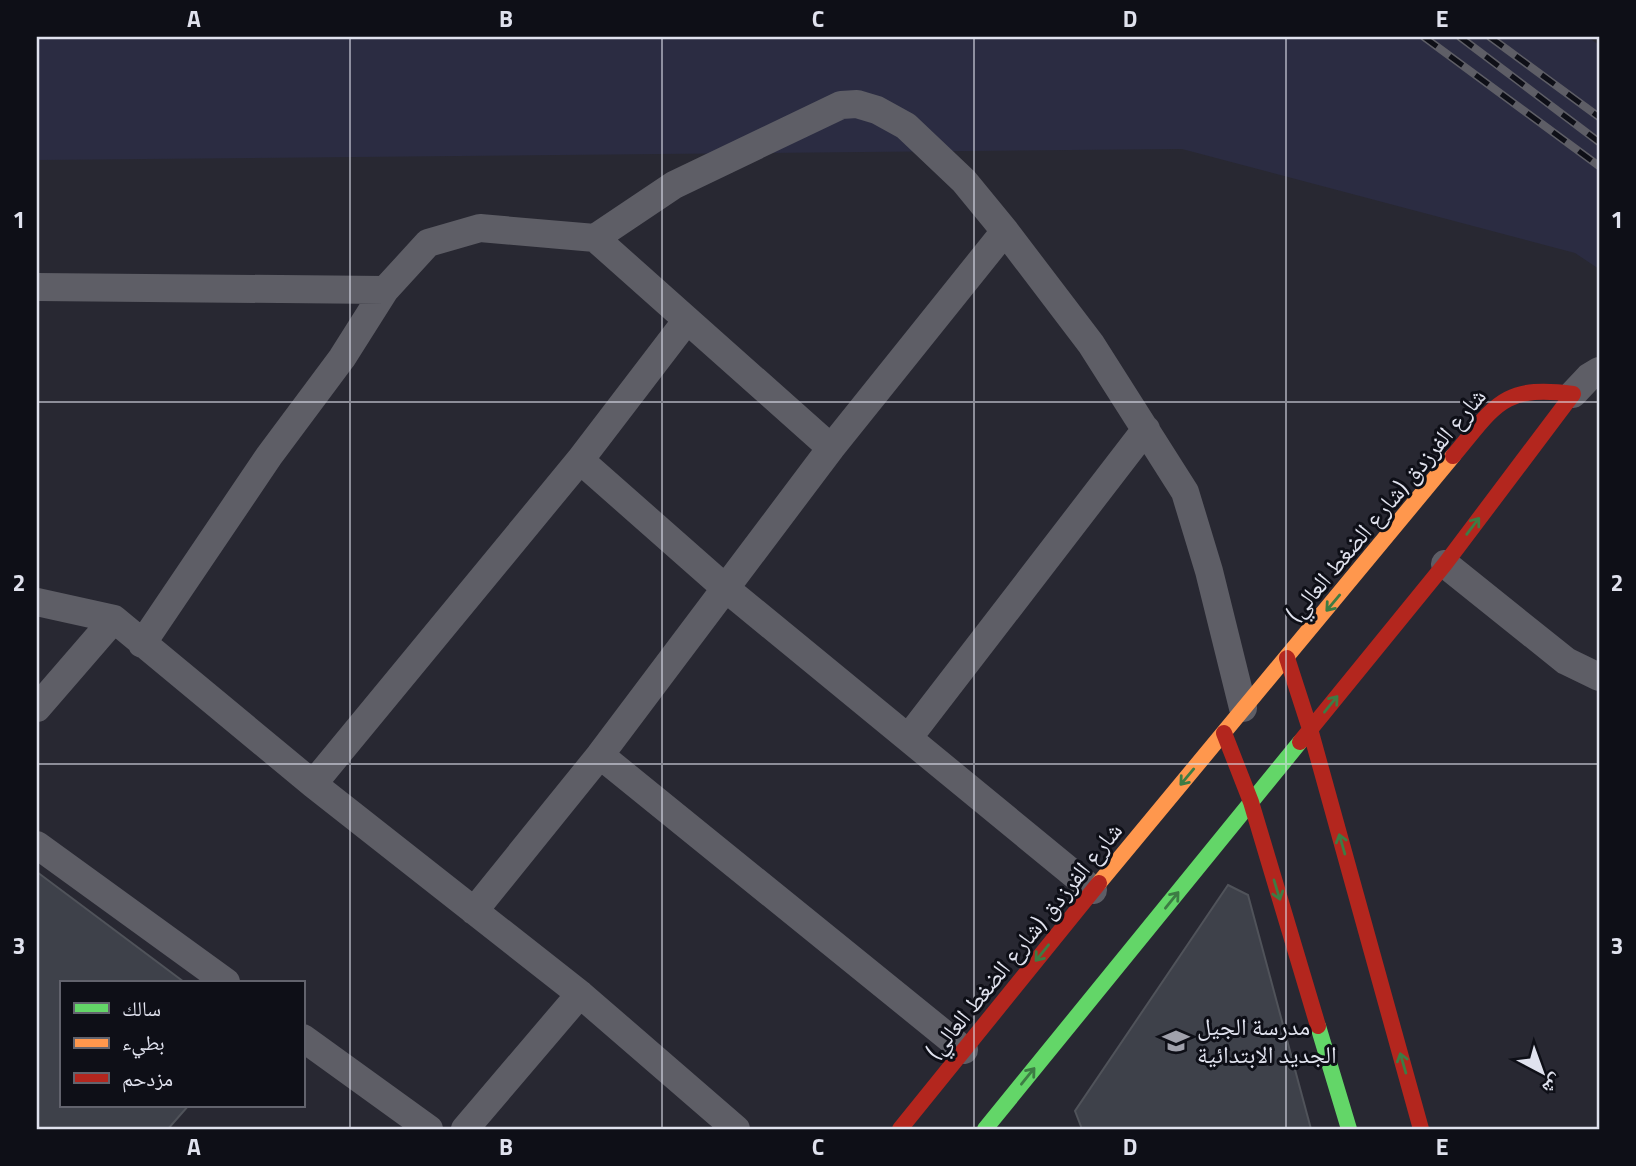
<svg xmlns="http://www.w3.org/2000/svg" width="1636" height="1166" font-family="'Titillium Web','Noto Naskh Arabic',sans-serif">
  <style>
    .built { fill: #2b2c42 }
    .building { fill: #3e414a; stroke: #50535a; stroke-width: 2 }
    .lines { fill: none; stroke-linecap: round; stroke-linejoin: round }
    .street { stroke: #5e5e66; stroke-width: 28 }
    .fast { stroke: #63d668; stroke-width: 16 }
    .slow { stroke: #ff974d; stroke-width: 16 }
    .jam { stroke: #b3261e; stroke-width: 16 }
    .rail-casing { stroke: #5e5e66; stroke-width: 8 }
    .rail { stroke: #0e0f17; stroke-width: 5; stroke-dasharray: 16; stroke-linecap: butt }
    .oneway { stroke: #3d7c44 }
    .grid { fill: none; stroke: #e0e2ee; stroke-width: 2; stroke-opacity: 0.55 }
    .labels { text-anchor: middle; stroke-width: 6; stroke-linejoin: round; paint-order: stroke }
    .street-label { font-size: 24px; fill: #e0e2ee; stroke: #0e0f17 }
    .poi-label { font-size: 24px; fill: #e0e2ee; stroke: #0e0f17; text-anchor: start }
    .neatline { fill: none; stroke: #e0e2ee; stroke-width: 2.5 }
    .grid-label { font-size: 23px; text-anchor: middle; font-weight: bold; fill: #e0e2ee }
  </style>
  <rect width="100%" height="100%" fill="#282832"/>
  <!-- built -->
  <path class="built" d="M37,37H1588L1599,45V269L1575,253L1182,149L37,160Z"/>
  <!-- building -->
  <path class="building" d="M37,872L184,982H61V1105H189L168,1129H37Z
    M1228,885L1248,895L1311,1129H1082L1075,1111Z"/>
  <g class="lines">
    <!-- street -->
    <path class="street" d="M595,238L831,448
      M37,287L385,290
      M1573,394L1589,377L1599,371
      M580,460L724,587L1093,890
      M1445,564L1566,661L1599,677
      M37,602L114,619L313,784L580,994L736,1129
      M142,644L269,456L342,358L385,290L428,243L480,228L595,238L674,185L841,105L857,104L877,110L906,126L964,181L1005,231L1091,344L1185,492L1209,571L1243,708
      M37,708L114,619
      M909,737L1146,429
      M600,755L964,1050
      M313,784L580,460L687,320
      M37,845L226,982
      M474,911L600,755L831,448L1005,231
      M303,1038L429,1129
      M465,1129L580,994"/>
    <!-- fast -->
    <path class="fast" d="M1318,1026L1349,1129
      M985,1129L1300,742"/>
    <!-- slow -->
    <path class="slow" d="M1099,883L1453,456"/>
    <!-- jam -->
    <path class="jam" d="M1287,658L1310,729L1421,1129
      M1224,733L1251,802L1318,1026
      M1300,742L1445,564L1573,394C1502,384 1495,406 1453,456
      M900,1129L1099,883"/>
    <!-- rail casing -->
    <g class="rail-casing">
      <path id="rail" d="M1424,37L1599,166
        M1460,37L1599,142
        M1490,37L1599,117"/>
    </g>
    <!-- rail -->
    <use href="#rail" class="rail"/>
  </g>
  <!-- one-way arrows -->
  <defs><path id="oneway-shaft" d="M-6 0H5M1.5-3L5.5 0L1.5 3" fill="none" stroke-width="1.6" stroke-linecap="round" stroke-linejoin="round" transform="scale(1.75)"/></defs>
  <g class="oneway">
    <use href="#oneway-shaft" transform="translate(1473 526) rotate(-53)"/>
    <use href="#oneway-shaft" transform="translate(1333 603) rotate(130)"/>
    <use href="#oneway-shaft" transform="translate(1331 704) rotate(-51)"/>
    <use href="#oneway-shaft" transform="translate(1187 777) rotate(130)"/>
    <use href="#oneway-shaft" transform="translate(1342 844) rotate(-106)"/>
    <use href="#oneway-shaft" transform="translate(1277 890) rotate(73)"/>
    <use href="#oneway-shaft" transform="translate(1172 900) rotate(-51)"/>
    <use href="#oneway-shaft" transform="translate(1042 953) rotate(129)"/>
    <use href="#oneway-shaft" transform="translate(1403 1063) rotate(-106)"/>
    <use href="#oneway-shaft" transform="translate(1028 1076) rotate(-51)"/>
  </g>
  <!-- grid -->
  <path class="grid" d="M350,37V1129M662,37V1129M974,37V1129M1286,37V1129M37,402H1599M37,764H1599"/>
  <!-- icons -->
  <defs>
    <g id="school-bare" transform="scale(2.1)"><path d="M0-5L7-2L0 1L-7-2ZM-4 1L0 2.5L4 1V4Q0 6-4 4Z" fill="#a0a1ac" stroke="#0e0f17" stroke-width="2.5" paint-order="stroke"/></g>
  </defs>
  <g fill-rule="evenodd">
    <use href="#school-bare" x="1176" y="1041"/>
  </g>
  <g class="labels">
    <!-- street labels -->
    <g class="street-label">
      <text transform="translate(1386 505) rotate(-50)" y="8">شارع الفرزدق (شارع الضغط العالي)</text>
      <text transform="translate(1024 941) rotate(-51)" y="8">شارع الفرزدق (شارع الضغط العالي)</text>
    </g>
    <!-- poi labels -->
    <g class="poi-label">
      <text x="1197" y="1035">مدرسة الجيل<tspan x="1197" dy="28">الجديد الابتدائية</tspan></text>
    </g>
  </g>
  <!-- border -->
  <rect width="1636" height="1166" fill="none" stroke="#0e0f17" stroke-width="77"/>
  <!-- legend -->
  <rect x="60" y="981" width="245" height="126" fill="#0e0f17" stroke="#62636d" stroke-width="2"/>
  <rect x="74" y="1003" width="35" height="10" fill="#63d668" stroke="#62636d" stroke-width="2"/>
  <text x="122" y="1016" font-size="21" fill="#e0e2ee">سالك</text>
  <rect x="74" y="1038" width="35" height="10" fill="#ff974d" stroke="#62636d" stroke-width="2"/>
  <text x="122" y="1050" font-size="21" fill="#e0e2ee">بطيء</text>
  <rect x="74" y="1073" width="35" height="10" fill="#b3261e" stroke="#62636d" stroke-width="2"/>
  <text x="122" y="1086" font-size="21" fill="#e0e2ee">مزدحم</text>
  <!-- north arrow -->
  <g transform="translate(1542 1072) rotate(139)" stroke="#0e0f17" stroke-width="5" paint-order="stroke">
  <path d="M0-5L12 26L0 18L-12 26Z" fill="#e0e2ee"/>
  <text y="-10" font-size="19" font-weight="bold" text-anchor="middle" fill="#e0e2ee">ش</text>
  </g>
  <rect x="38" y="38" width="1560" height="1090" class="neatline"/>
  <g class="grid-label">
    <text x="194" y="27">A</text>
    <text x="506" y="27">B</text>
    <text x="818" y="27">C</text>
    <text x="1130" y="27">D</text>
    <text x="1442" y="27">E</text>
    <text x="19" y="228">1</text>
    <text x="1617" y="228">1</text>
    <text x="19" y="591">2</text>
    <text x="1617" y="591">2</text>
    <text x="19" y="954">3</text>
    <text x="1617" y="954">3</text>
    <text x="194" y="1155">A</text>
    <text x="506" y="1155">B</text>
    <text x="818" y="1155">C</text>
    <text x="1130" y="1155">D</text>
    <text x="1442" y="1155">E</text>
  </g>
</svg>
